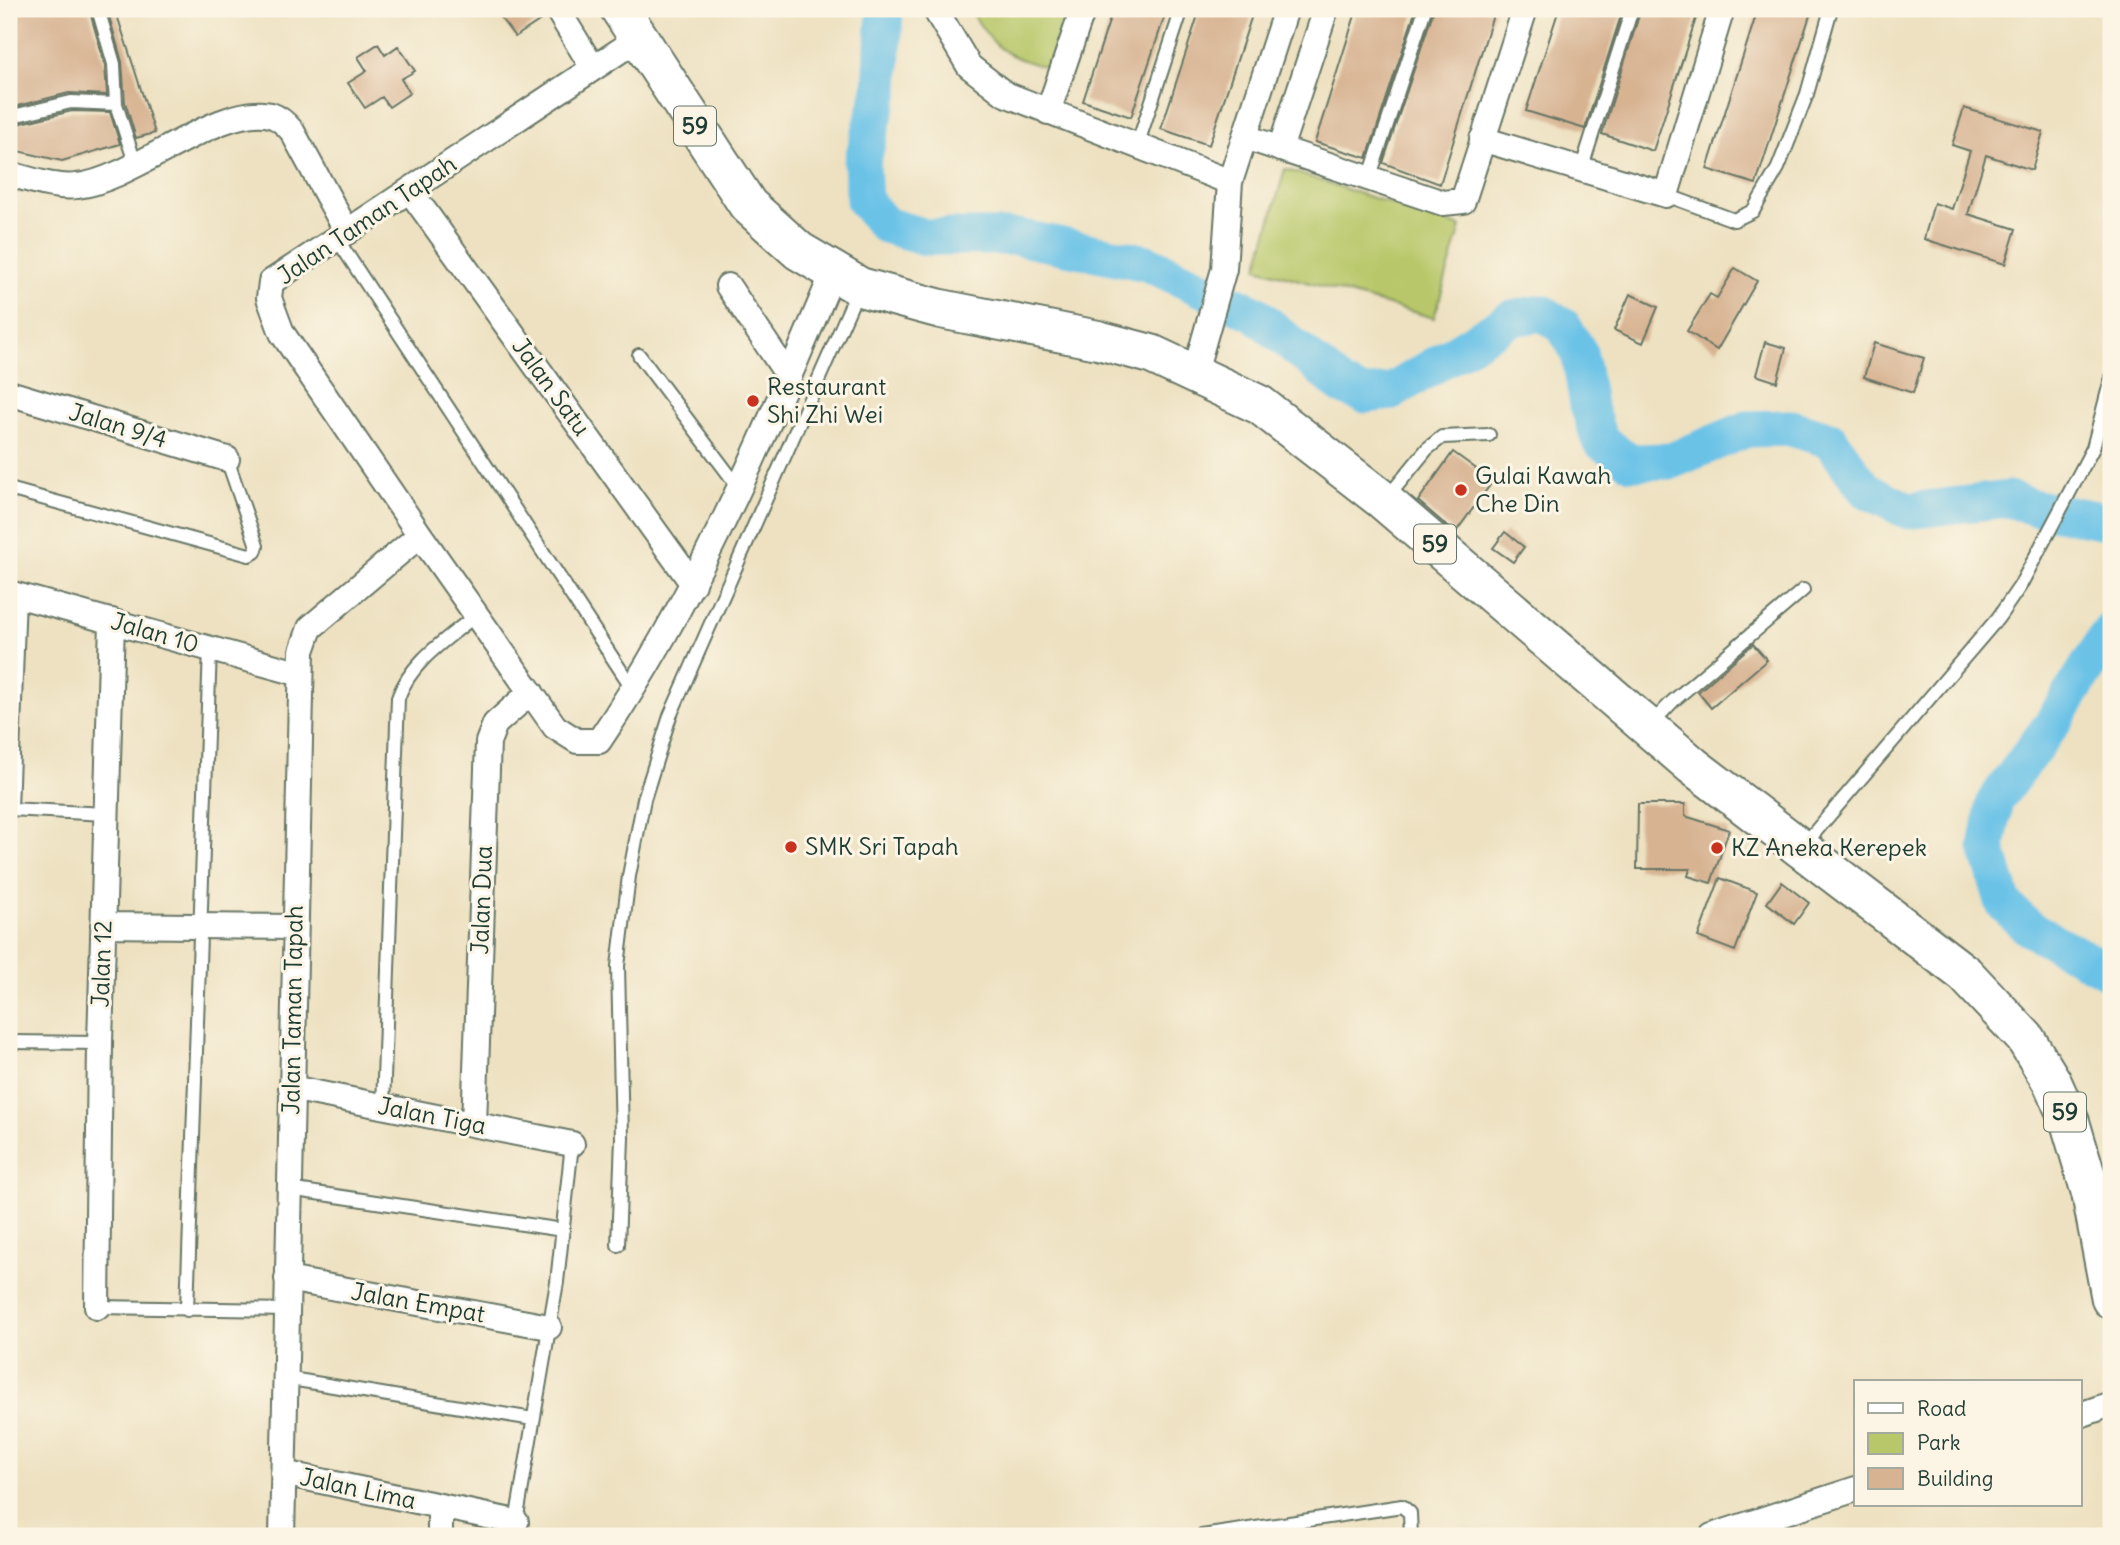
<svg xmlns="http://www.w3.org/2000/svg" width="2120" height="1545" font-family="Delius,sans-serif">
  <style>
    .green { fill: #b8c769; stroke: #6c824e; stroke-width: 2 }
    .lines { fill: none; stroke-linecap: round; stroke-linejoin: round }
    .river { stroke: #6ac2e7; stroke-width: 37 }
    .building { fill: #d7b392 }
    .service-casing { stroke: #677665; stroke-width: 16 }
    .minor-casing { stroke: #677665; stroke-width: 28 }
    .primary-casing { stroke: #677665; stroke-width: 42 }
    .service { stroke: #fff; stroke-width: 12 }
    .minor { stroke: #fff; stroke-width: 24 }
    .primary { stroke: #fff; stroke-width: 38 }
    .poi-dot { fill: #c8321e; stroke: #fcf5e5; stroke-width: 2.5 }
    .labels { text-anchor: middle; stroke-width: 6; stroke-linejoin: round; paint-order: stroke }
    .shield { fill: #fcf5e5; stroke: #617469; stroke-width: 2 }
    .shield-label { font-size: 23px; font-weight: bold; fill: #1f3d34 }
    .street-label { font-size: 24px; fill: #1f3d34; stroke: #fcf5e5 }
    .poi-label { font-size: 24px; fill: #1f3d34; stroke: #fcf5e5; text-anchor: start }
  </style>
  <rect width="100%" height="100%" fill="#fcf5e5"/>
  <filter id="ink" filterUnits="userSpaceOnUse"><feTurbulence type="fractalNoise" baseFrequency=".0143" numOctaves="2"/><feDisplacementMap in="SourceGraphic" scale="14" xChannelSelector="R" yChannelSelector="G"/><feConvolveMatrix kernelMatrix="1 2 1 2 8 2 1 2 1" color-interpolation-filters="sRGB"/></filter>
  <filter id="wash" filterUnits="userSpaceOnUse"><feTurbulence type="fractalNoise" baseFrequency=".00686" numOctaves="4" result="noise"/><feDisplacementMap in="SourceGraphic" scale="28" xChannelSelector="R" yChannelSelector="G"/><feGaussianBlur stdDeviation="1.57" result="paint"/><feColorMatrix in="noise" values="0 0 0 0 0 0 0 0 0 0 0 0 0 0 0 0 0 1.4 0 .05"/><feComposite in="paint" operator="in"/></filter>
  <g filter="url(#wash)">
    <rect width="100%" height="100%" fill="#ede1c1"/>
    <!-- green -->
    <path class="green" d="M969,9H1066L1050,68C1002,56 996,49 969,9Z
      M1285,169L1461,227L1434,318L1257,268Z"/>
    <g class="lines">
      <!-- river -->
      <path class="river" d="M885,9L881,90L862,163L864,200L885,225L925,237H1017L1147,263L1254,313L1342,386L1364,395L1391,392L1512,318L1543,313L1563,326L1579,352L1588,405L1600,441L1631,462L1671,461L1747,429L1791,428L1830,440L1865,489L1908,511L2009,499L2036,508L2111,522
        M2111,630L2051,725L1995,801L1987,848L2004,904L2029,928L2111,973"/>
    </g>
    <g id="blocks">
      <!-- building -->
      <path class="building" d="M9,9H89L105,65L107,95L69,93L9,108Z
        M107,9H115L155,133L136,138L125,102L122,62Z
        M494,9H542L545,17L515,37Z
        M1113,9H1167L1131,117L1083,101Z
        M1200,9H1254L1209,145L1161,129Z
        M1357,9H1416L1367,158L1315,142Z
        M1434,9H1495L1440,184L1383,163Z
        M1559,9H1623L1585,129L1526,111Z
        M1641,9H1699L1653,151L1602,134Z
        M1758,9H1812L1756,184L1707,169Z
        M378,44L385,55L398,46L415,71L401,79L410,93L389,107L382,97L365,108L348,83L367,71L358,57Z
        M1964,108L2043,132L2032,170L1986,155L1968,214L2016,229L2005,264L1924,239L1934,203L1952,209L1970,151L1952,145Z
        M72,111L110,112L120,144L62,161L9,149V126Z
        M1735,268L1757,281L1717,350L1687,331L1710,294L1717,298Z
        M1630,294L1658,307L1643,343L1614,330Z
        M1765,342L1786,348L1777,382L1756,375Z
        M1874,343L1924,358L1913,393L1864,377Z
        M1453,452L1493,481L1455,533L1418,501Z
        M1505,532L1524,547L1513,562L1493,548Z
        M1753,644L1767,660L1711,708L1698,692Z
        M1638,804H1685V816L1729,830L1711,883L1688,876L1690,869H1637Z
        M1720,878L1757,892L1735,951L1698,937Z
        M1782,882L1809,903L1794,924L1767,903Z"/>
    </g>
  </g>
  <g filter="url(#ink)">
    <use href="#blocks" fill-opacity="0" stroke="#677665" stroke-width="2"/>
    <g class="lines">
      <!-- service casing -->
      <g class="service-casing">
        <path id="service" d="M98,9L114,64L116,104
          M9,117L71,102L116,104L136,166
          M1137,146L1182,9
          M1581,170L1632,9
          M1369,179L1425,9
          M1666,195L1734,220L1753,211L1778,168L1807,94L1831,9
          M337,239L633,689
          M639,355L739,488
          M9,489L249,555L255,552L257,546L227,459
          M1387,498L1427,449L1442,437L1489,435
          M1651,724L1673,701L1803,590
          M9,809L106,814
          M11,809L19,596
          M1803,846L1998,618L2020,586L2093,448L2111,379
          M9,1042L100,1043
          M383,1106L398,698C411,661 447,639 476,615
          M289,1189L563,1230
          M618,1245L622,1138L618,966L629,876L644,799L670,716L858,290
          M97,1307L287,1310
          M187,1310L210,648
          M285,1378L533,1419
          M516,1522L557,1282L572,1144
          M1202,1536L1402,1506L1410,1513L1411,1536"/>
      </g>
      <!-- minor casing -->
      <g class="minor-casing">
        <path id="minor" d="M557,9L593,68
          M935,9L969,66L1005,94L1230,182
          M639,38L271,282L269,298L282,333L420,535L555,727L577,741H599C697,597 765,434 833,273
          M1048,112L1083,9
          M1245,137L1443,203L1463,201L1525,9
          M1482,139L1666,195L1722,9
          M1280,149L1326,9
          M9,174C29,179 56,189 77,186C134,180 219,103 271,115C280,118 286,124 292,131L347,232
          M410,191L693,584
          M728,286L789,377
          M1195,372L1224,269L1230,182L1286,9
          M9,393L227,459
          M9,593L301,674
          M103,925L295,927
          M291,1088L572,1144
          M474,1124L488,742L495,724L531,692
          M287,1279L549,1327
          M97,1307L100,1043L112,621
          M2080,1415L2111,1404
          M283,1473L516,1522
          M282,1536L302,651L310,628L420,535
          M440,1536V1506
          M1712,1536L1856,1489"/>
      </g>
      <!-- primary casing -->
      <g class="primary-casing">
        <path id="primary" d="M620,9L748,205L799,251L860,287L941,309L1098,340L1151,354L1260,405L1384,501L1693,766L1965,974L2025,1038L2052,1082L2070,1122L2091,1193L2111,1299"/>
      </g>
      <!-- service -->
      <use href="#service" class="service"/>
      <!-- minor -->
      <use href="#minor" class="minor"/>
      <!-- primary -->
      <use href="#primary" class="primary"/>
    </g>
  </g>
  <!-- markers -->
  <g class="poi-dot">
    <circle cx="753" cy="401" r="7"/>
    <circle cx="1461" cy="490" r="7"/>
    <circle cx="791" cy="847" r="7"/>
    <circle cx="1717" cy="848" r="7"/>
  </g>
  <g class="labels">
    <!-- shield labels -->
    <g class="shield">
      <rect x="674" y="106.5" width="42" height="39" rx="5"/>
      <rect x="1414" y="524.5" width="42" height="39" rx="5"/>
      <rect x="2044" y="1092.5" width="42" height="39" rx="5"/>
    </g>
    <g class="shield-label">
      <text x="695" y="134">59</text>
      <text x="1435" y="552">59</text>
      <text x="2065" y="1120">59</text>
    </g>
    <!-- street labels -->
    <g class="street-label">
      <text transform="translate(367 220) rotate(-34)" y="8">Jalan Taman Tapah</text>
      <text transform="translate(551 387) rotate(54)" y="8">Jalan Satu</text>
      <text transform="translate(118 426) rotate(17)" y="8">Jalan 9/4</text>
      <text transform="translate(155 633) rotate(16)" y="8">Jalan 10</text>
      <text transform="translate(482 900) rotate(-88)" y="8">Jalan Dua</text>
      <text transform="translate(102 964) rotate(-88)" y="8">Jalan 12</text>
      <text transform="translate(293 1010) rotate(-89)" y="8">Jalan Taman Tapah</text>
      <text transform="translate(432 1116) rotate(11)" y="8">Jalan Tiga</text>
      <text transform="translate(418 1303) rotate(10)" y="8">Jalan Empat</text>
      <text transform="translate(358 1489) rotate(12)" y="8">Jalan Lima</text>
    </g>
    <!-- poi labels -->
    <g class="poi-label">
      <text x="767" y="395">Restaurant<tspan x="767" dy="28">Shi Zhi Wei</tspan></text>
      <text x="1475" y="484">Gulai Kawah<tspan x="1475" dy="28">Che Din</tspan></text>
      <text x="805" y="855">SMK Sri Tapah</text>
      <text x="1731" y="856">KZ Aneka Kerepek</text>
    </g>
  </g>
  <!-- margin -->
  <rect width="2120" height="1545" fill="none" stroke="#fcf5e5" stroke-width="35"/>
  <!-- legend -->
  <rect x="1854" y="1380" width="228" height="126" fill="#fcf5e5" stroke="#a4ab9e" stroke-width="2"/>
  <rect x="1868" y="1403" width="35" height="10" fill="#ffffff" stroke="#a4ab9e" stroke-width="2"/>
  <text x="1917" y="1416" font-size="21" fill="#1f3d34">Road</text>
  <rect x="1868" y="1433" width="35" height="21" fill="#b8c769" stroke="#a4ab9e" stroke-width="2"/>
  <text x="1917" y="1450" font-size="21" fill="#1f3d34">Park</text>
  <rect x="1868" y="1468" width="35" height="21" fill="#d7b392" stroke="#a4ab9e" stroke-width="2"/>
  <text x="1917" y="1486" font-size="21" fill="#1f3d34">Building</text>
</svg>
